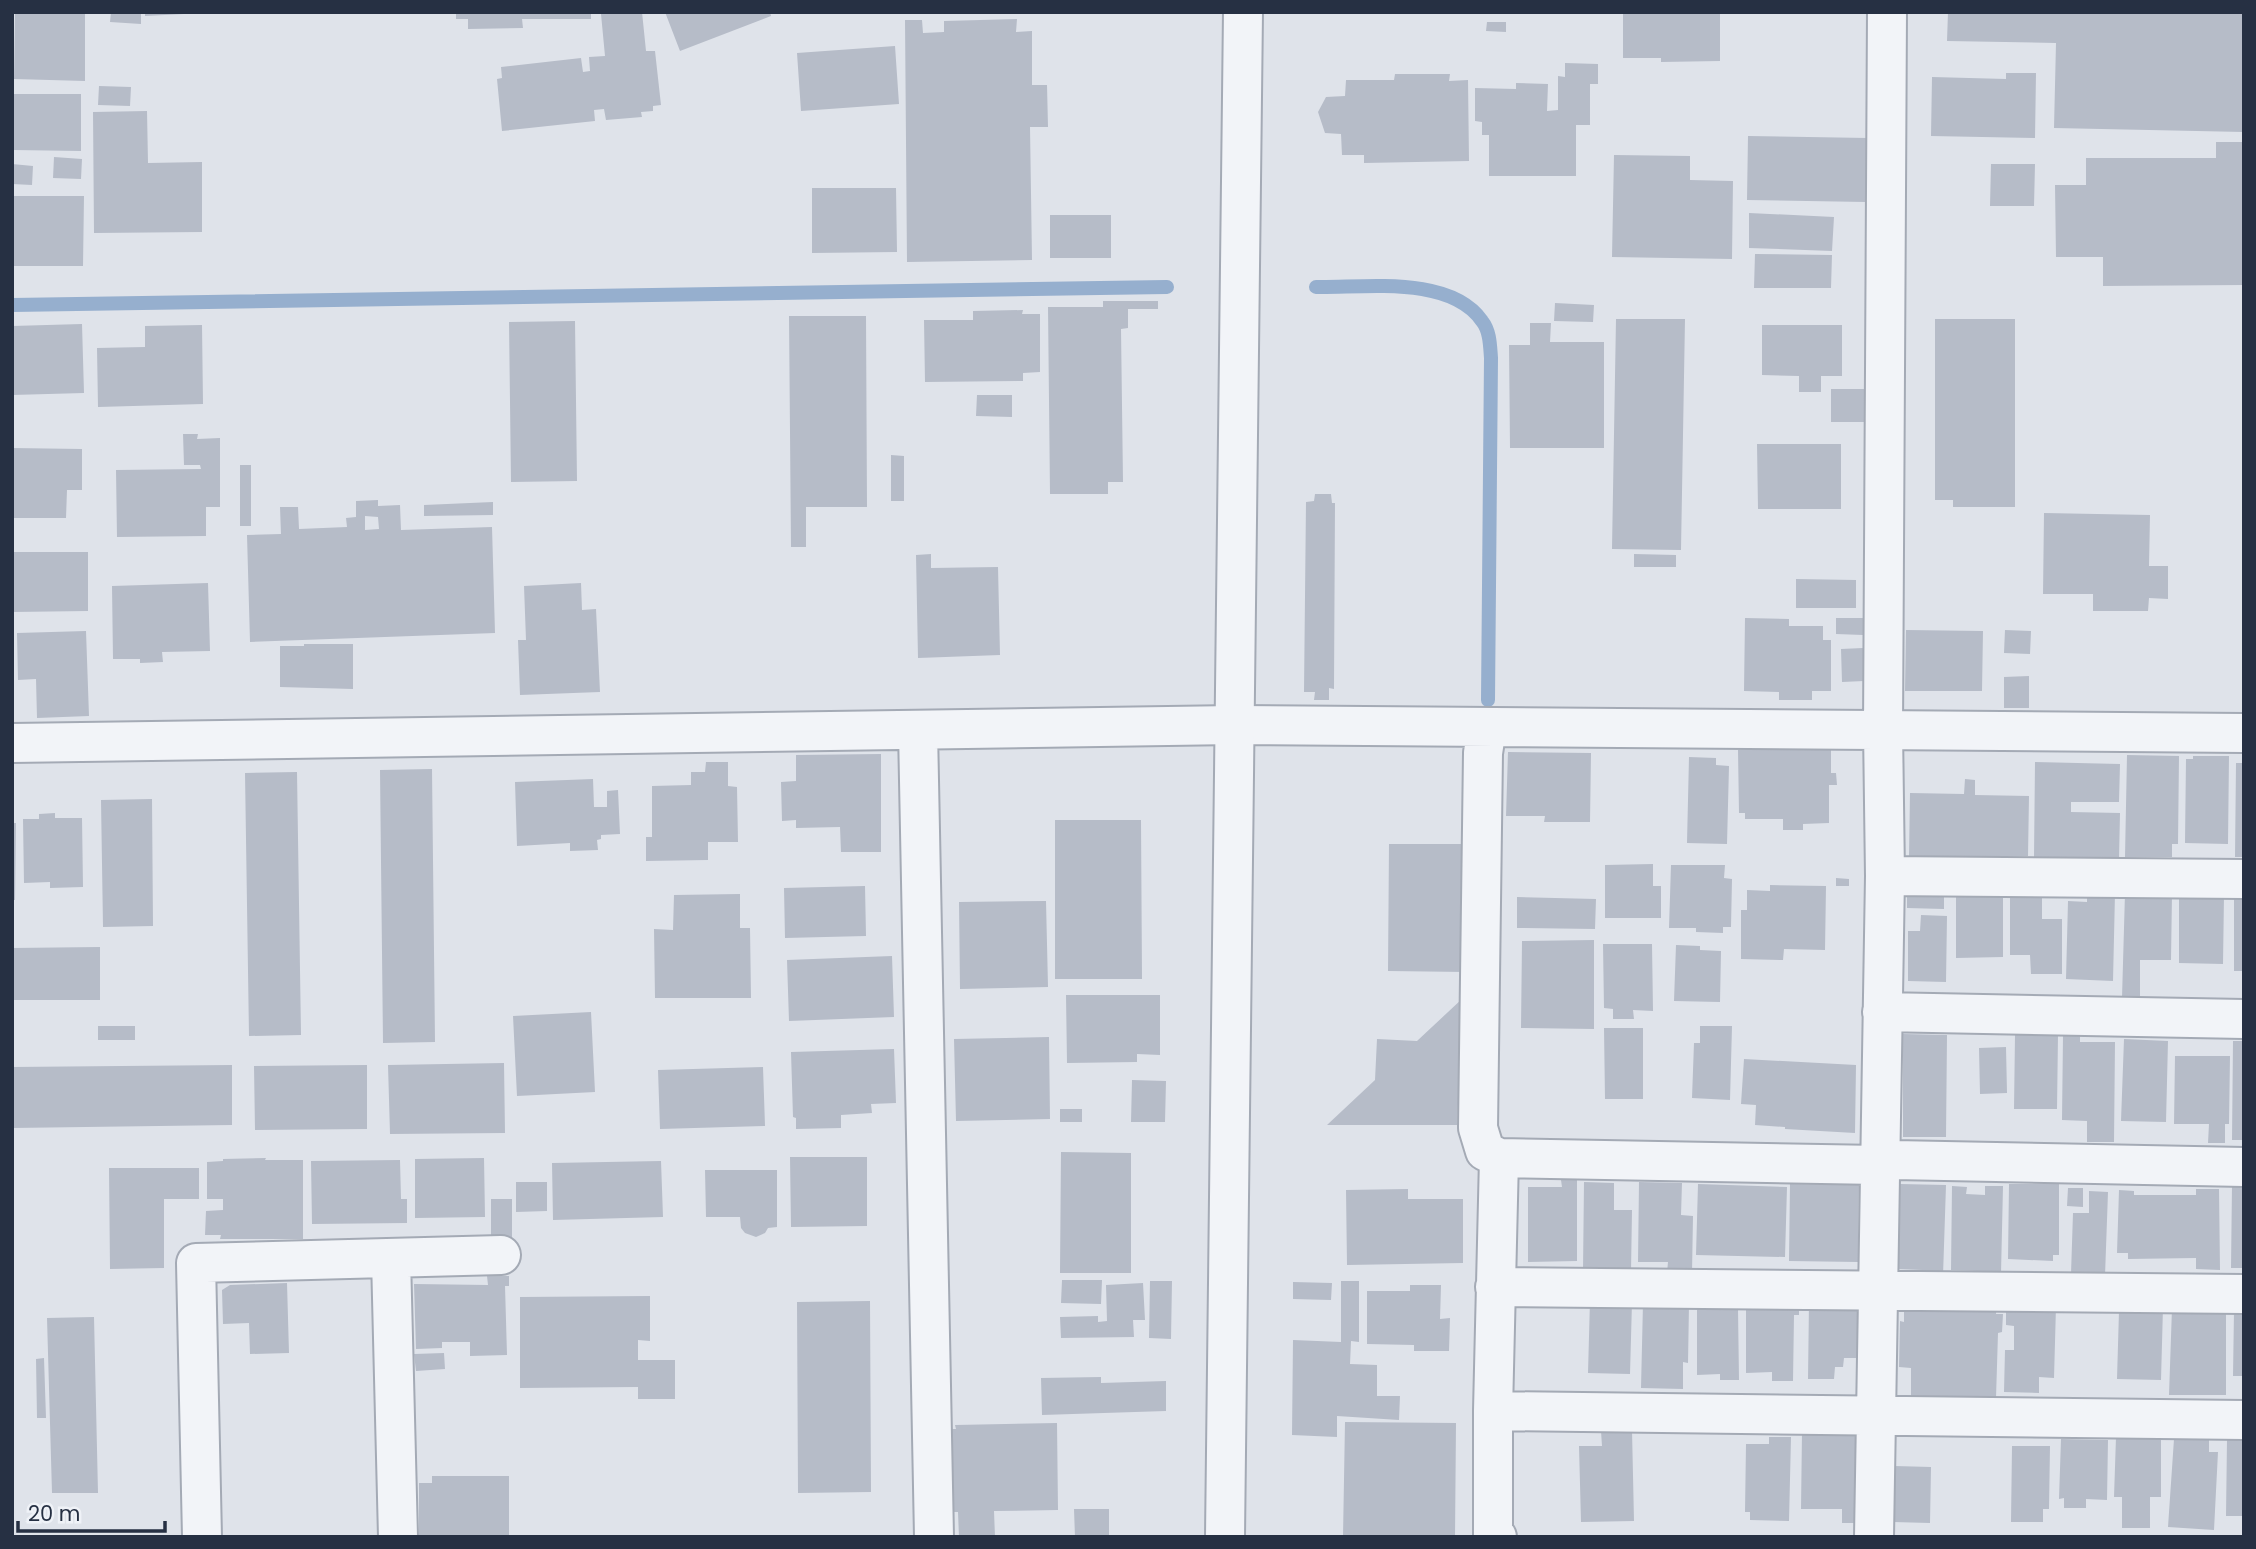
<svg xmlns="http://www.w3.org/2000/svg" width="2256" height="1549" font-family="Poppins,sans-serif">
  <style>
    .lines { fill: none; stroke-linecap: round; stroke-linejoin: round }
    .stream { stroke: #96afce; stroke-width: 14 }
    .building { fill: #b6bcc8; fill-rule: evenodd }
    .minor-casing { stroke: #a4aab5; stroke-width: 42 }
    .tertiary-casing { stroke: #a4aab5; stroke-width: 42 }
    .minor { stroke: #f2f4f8; stroke-width: 38 }
    .tertiary { stroke: #f2f4f8; stroke-width: 38 }
  </style>
  <rect width="100%" height="100%" fill="#dfe3ea"/>
  <g class="lines">
    <!-- stream -->
    <path class="stream" d="M1316,287C1365,288 1450,275 1482,321C1490,331 1490,345 1491,358L1488,700
      M12,305L1167,287"/>
  </g>
  <!-- building -->
  <path class="building" d="M15,12H85V81L14,79Z
    M111,12H141V24L110,22Z
    M145,12H184V14L145,16Z
    M456,12H591V19H522L523,28L468,29V19H456Z
    M623,12H642L646,51H655L661,105L653,106V111L641,112L642,117L606,120L604,109L594,110L595,121L502,131L497,79L502,78L501,67L581,58L583,72L590,71L589,57L605,56L601,14Z
    M665,12H770L771,16L680,51Z
    M1623,12H1720V61L1661,62V58H1623Z
    M1948,12H2244V132L2054,128L2056,43L1947,41Z
    M1017,19L1016,32L1032,31V85H1047L1048,127H1030L1032,260L907,262L905,20H922L923,33L944,32V21Z
    M1487,22H1506V32L1486,31Z
    M895,46L899,104L801,111L797,53Z
    M1565,63L1598,64V84H1590V125H1576V176H1489V135H1482V122L1475,121V88L1516,89V83L1548,84L1547,111L1558,110V76L1565,77Z
    M2006,73H2036L2035,138L1931,136L1932,77L2006,79Z
    M1395,74H1450L1449,81L1468,80L1469,161L1364,163V155H1342L1341,134L1325,133L1318,112L1326,97L1345,96L1346,80H1394Z
    M99,86L131,87L130,106L98,105Z
    M12,94H81V151L13,150Z
    M147,111L148,163L202,162V232L94,233L93,112Z
    M1748,136L1868,138L1866,202L1747,200Z
    M2216,142H2244V285L2103,286V257H2056L2055,185H2086V158H2216Z
    M1614,155L1690,156V180L1733,181L1732,259L1612,257Z
    M54,157L82,159L81,179L53,178Z
    M12,164L33,166L32,185L12,184Z
    M1991,164H2035L2034,206H1990Z
    M812,188H896L897,252L812,253Z
    M12,196H84L83,266H12Z
    M1749,213L1834,217L1832,251L1749,248Z
    M1050,215H1111V258H1050Z
    M1755,254L1832,255L1831,288H1754Z
    M1103,301H1158V309H1128V328L1121,329L1123,482H1108V494H1050L1048,307H1103Z
    M1555,303L1594,305L1593,322L1554,321Z
    M1023,310L1022,314H1040V372L1023,373V381L925,382L924,320H973V311Z
    M789,316H866L867,507H806V547H791Z
    M1616,319H1685L1681,550L1612,549Z
    M1935,319H2015V507H1953V500H1935Z
    M575,321L577,481L511,482L509,322Z
    M1530,323H1551L1550,342H1604V448H1510L1509,345H1530Z
    M82,324L84,393L12,395V326Z
    M202,325L203,404L98,407L97,348L145,347V326Z
    M1762,325H1842V376H1821V392H1799V376L1762,375Z
    M1831,389H1869V422H1831Z
    M977,395H1012V417L976,416Z
    M183,434H198L197,439L220,438V507H206V536L117,537L116,470L201,469L200,465H184Z
    M1757,444H1841V509H1758Z
    M12,448L82,449V490H67L66,518H12Z
    M891,455L904,456V501H891Z
    M240,465H251V526H240Z
    M1315,494H1331L1332,503H1335L1334,689L1329,688V700H1314L1315,692H1304L1306,502L1314,501Z
    M378,500V506L400,505L401,530L492,527L495,633L250,642L247,535L281,534L280,507H298L299,529L347,527L346,518L356,517V501ZM365,516L378,517L379,529L365,530Z
    M493,502V515L424,516V505Z
    M2044,513L2150,515L2149,566H2168V599L2149,598L2148,611H2093V594H2043Z
    M12,552H88V611L12,612Z
    M931,554V568L998,567L1000,655L918,658L916,555Z
    M1634,554L1676,555V567H1634Z
    M1796,579L1856,580V608H1796Z
    M208,583L210,651L162,652L163,662L140,663V659H113L112,586Z
    M581,583L582,610L596,609L600,692L520,695L518,640H526L524,586Z
    M1745,618L1789,619V626H1823V640H1831V691H1812V700H1779V692L1744,691Z
    M1836,618H1863V635L1836,634Z
    M1906,630L1983,631L1982,691H1905Z
    M2005,630L2031,631L2030,654L2004,653Z
    M86,631L89,716L37,718L36,679L18,680L17,633Z
    M304,644H353V689L280,687V646H304Z
    M1863,648L1864,681L1842,682L1841,649Z
    M2029,676V708H2004V677Z
    M1738,750H1831V773H1836L1837,785H1829V823L1803,824V830H1783V819H1745V813H1739Z
    M1508,752L1591,753L1590,822H1544L1545,816H1506Z
    M881,754V852H841L840,827L796,828V820L782,821L781,782L796,781V755Z
    M2127,755L2179,756L2178,844H2172V857H2125Z
    M2193,756H2229L2228,844L2185,843L2186,759H2193Z
    M1689,757L1716,758V765L1729,766L1727,844L1687,843Z
    M706,762H728V786L737,787L738,842H708V860L646,861V837H652V786L691,785V772H705Z
    M2035,762L2120,764L2119,802H2071V812L2120,813L2119,859L2034,857Z
    M2236,763H2244V857H2235Z
    M432,769L435,1042L383,1043L380,770Z
    M297,772L301,1035L249,1036L245,773Z
    M593,779L594,807H607V791L618,790L620,834L601,835V839L597,840L598,850L570,851V843L517,846L515,782Z
    M1965,779L1975,780V795L2029,796L2028,856L1909,857L1910,793L1964,794Z
    M152,799L153,926L103,927L101,800Z
    M55,813V818H82L83,887L50,888V882L24,883L23,819H39V814Z
    M1055,820H1141L1142,979H1055Z
    M12,823H16L15,900H12Z
    M1389,844H1467L1466,972L1388,971Z
    M1653,864V886H1661V918H1605V865Z
    M1671,865H1725L1724,878L1732,879L1731,927H1723V933L1696,932V928H1669Z
    M1836,878L1849,879V886H1836Z
    M1770,885L1826,886L1825,950L1784,949L1783,960L1741,959V910H1747V890L1770,891Z
    M865,886L866,936L785,938L784,888Z
    M1956,889H2003V957L1956,958Z
    M1907,891L1944,892V909L1907,908Z
    M2010,892H2042V919H2062V974H2031L2030,955H2010Z
    M2087,892L2115,893L2113,981L2066,979L2068,901L2087,902Z
    M2125,893L2172,894L2171,960H2140V998H2122Z
    M2234,893H2244V971H2234Z
    M740,894V928H750L751,998H655L654,929L673,930L674,895Z
    M2179,894L2224,895L2223,964L2179,963Z
    M1517,897L1596,899L1595,929L1517,928Z
    M1046,901L1048,987L960,989L959,902Z
    M1921,915L1947,916L1946,982L1908,981V931H1920Z
    M1594,940V1029L1521,1028L1522,941Z
    M1603,944H1652L1653,1011L1633,1010L1634,1019H1613V1009L1604,1008Z
    M1676,945L1700,946V950L1721,951L1720,1002L1674,1001Z
    M100,947V1000H12V948Z
    M892,956L894,1017L789,1021L787,960Z
    M1066,995H1160V1055L1137,1054V1062L1067,1063Z
    M1463,998L1457,1125H1327L1375,1080L1377,1039L1417,1041Z
    M591,1012L595,1092L517,1096L513,1016Z
    M98,1026H135V1040H98Z
    M1700,1026H1732L1730,1100L1692,1098L1694,1043H1700Z
    M1604,1028H1643V1099H1605Z
    M1903,1034L1947,1035L1946,1137H1903Z
    M2015,1035H2058L2057,1109H2014Z
    M2080,1035V1042H2115L2114,1142H2087V1121L2062,1120L2063,1036Z
    M1049,1037L1050,1119L956,1121L954,1039Z
    M2124,1039L2168,1041L2166,1122L2121,1121Z
    M2233,1041H2244V1140H2232Z
    M2006,1047L2007,1093L1980,1094L1979,1048Z
    M894,1049L896,1103L871,1104L872,1113L841,1115V1128L796,1129V1118L793,1117L791,1052Z
    M2175,1056H2230L2229,1124H2225V1143H2208L2209,1124H2174Z
    M1744,1059L1856,1065L1855,1133L1785,1129V1127L1755,1125L1756,1105L1741,1104Z
    M504,1063L505,1133L390,1134L388,1065Z
    M232,1065V1125L12,1128V1067Z
    M367,1065V1129L255,1130L254,1066Z
    M763,1067L765,1126L660,1129L658,1070Z
    M1132,1080L1166,1081L1165,1122H1131Z
    M1060,1109H1082V1122H1060Z
    M1061,1152L1131,1153V1273H1060Z
    M790,1157H867V1226L791,1227Z
    M266,1158L265,1160H303V1239H220L221,1235H205L206,1211L223,1210V1199H207V1162L223,1161V1159Z
    M484,1158L485,1217L415,1218V1159Z
    M400,1160L401,1199H407V1223L312,1224L311,1161Z
    M661,1161L663,1217L553,1220L552,1163Z
    M109,1168H199V1199H164V1268L110,1269Z
    M705,1170H777V1227L768,1228L765,1233L756,1237L745,1233L741,1228L740,1217H706Z
    M1561,1180H1577V1261L1528,1262V1187H1562Z
    M516,1182H547V1211L516,1212Z
    M1584,1182L1614,1183V1210H1632L1631,1272L1583,1271Z
    M1639,1182L1682,1183L1681,1215L1693,1216L1692,1273H1667L1668,1262H1638Z
    M1698,1184L1787,1187L1785,1257L1696,1255Z
    M1790,1184L1859,1185L1858,1262L1789,1261Z
    M1900,1184L1946,1185L1943,1276L1922,1275V1270L1897,1269Z
    M2009,1184H2059V1255H2053V1261L2008,1259Z
    M2232,1185L2244,1186V1268H2231Z
    M1952,1186L1967,1187L1966,1194L1985,1195V1186H2003L2001,1274H1977V1271L1951,1270Z
    M2068,1188H2083V1207L2067,1206Z
    M1408,1189V1199H1463V1263L1347,1265L1346,1190Z
    M2196,1189H2219L2220,1270L2196,1269V1258L2128,1259V1253H2117L2119,1190L2134,1191V1195H2196Z
    M2089,1191L2108,1192L2105,1276L2071,1274L2073,1213H2089Z
    M491,1199H512V1237H491Z
    M487,1276H509V1286H505L507,1355L470,1356V1342H442V1348L416,1349L414,1284L488,1285Z
    M1062,1280H1102L1101,1304L1061,1303Z
    M1150,1281H1172L1171,1339L1149,1338Z
    M1341,1281H1359V1342L1351,1341L1350,1364L1377,1365V1396H1400L1399,1420L1337,1416V1437L1292,1435L1293,1340L1341,1342Z
    M1293,1282L1332,1283L1331,1300L1293,1299Z
    M287,1283L289,1353L250,1354L249,1323L223,1324L222,1290L230,1285Z
    M1143,1283L1145,1320H1133L1134,1337L1061,1338L1060,1317L1098,1316V1322L1107,1321L1106,1285Z
    M1410,1285H1441L1440,1319L1450,1318L1449,1351H1414V1345L1367,1344V1291H1410Z
    M650,1296V1341L638,1340V1360H675V1399H638V1387L520,1388V1297Z
    M1590,1300L1632,1302L1630,1374L1588,1373Z
    M870,1301L871,1492L798,1493L797,1302Z
    M1809,1302L1857,1303V1358H1844L1843,1367H1835L1834,1379H1808Z
    M1643,1303L1689,1304L1688,1363L1683,1362V1389L1641,1388Z
    M1904,1303L1997,1304L1996,1314H2003L2002,1332L1998,1333L1996,1398L1911,1397V1368L1899,1367L1900,1321L1904,1322Z
    M2006,1305L2056,1306L2054,1378L2039,1377V1393L2004,1392L2005,1350H2014V1326L2006,1325Z
    M1746,1306H1799V1315H1794L1793,1381H1772V1372L1746,1373Z
    M2163,1307L2161,1380L2117,1379L2119,1311Z
    M2172,1308L2226,1313V1395H2169Z
    M1697,1309H1738L1739,1380H1720V1374L1697,1375Z
    M2234,1311H2244V1376H2233Z
    M94,1317L98,1493H52L47,1318Z
    M444,1353L445,1369L416,1371L414,1354Z
    M44,1358L46,1418H37L36,1359Z
    M1101,1377V1383L1166,1381V1411L1042,1415L1041,1378Z
    M1345,1422L1456,1423L1455,1537H1343Z
    M1057,1423L1058,1510L994,1511L995,1537H959L958,1512H949L948,1429H956L955,1425Z
    M1632,1430L1634,1521L1581,1522L1579,1446H1602L1601,1431Z
    M1802,1432L1858,1433L1856,1523H1842V1509H1801Z
    M1769,1437H1791L1789,1521L1750,1520V1512H1745L1746,1444H1769Z
    M2116,1437L2161,1438V1497H2150V1528H2122V1497H2114Z
    M2061,1439L2108,1440L2107,1500L2086,1499V1508H2064V1498L2059,1499Z
    M2174,1439L2209,1440V1452H2218L2214,1530L2168,1527Z
    M2227,1440H2244V1516H2226Z
    M2012,1446H2050L2049,1509H2043V1522H2011Z
    M1894,1466L1931,1467L1930,1523L1893,1522Z
    M432,1476H509V1537H419V1483H432Z
    M1074,1509H1109V1537H1075Z"/>
  <g class="lines">
    <!-- minor casing -->
    <g class="minor-casing">
      <path id="minor" d="M1487,727L1483,753L1478,1128L1485,1151L1499,1158L1879,1165L1894,1160L2244,1167
        M918,730L934,1537
        M12,743L1235,725L2244,733
        M1885,876L2244,879
        M1882,1012L2244,1019
        M391,1258L398,1537
        M1495,1287L2244,1294
        M1493,1411L2244,1420
        M202,1537L196,1263L501,1255
        M1497,1537H1493V1411L1499,1158
        M1874,1537L1885,876L1883,729L1887,12"/>
    </g>
    <!-- tertiary casing -->
    <g class="tertiary-casing">
      <path id="tertiary" d="M1225,1537L1243,12"/>
    </g>
    <!-- minor -->
    <use href="#minor" class="minor"/>
    <!-- tertiary -->
    <use href="#tertiary" class="tertiary"/>
  </g>
  <!-- border -->
  <rect width="2256" height="1549" fill="none" stroke="#263043" stroke-width="28"/>
  <!-- scale -->
  <path d="M18 1521v10h147v-10" fill="none" stroke="#263043" stroke-width="3.5"/>
  <text x="28" y="1521" font-size="21" fill="#263043" stroke="#eff2f7" stroke-width="5" paint-order="stroke">20 m</text>
</svg>
